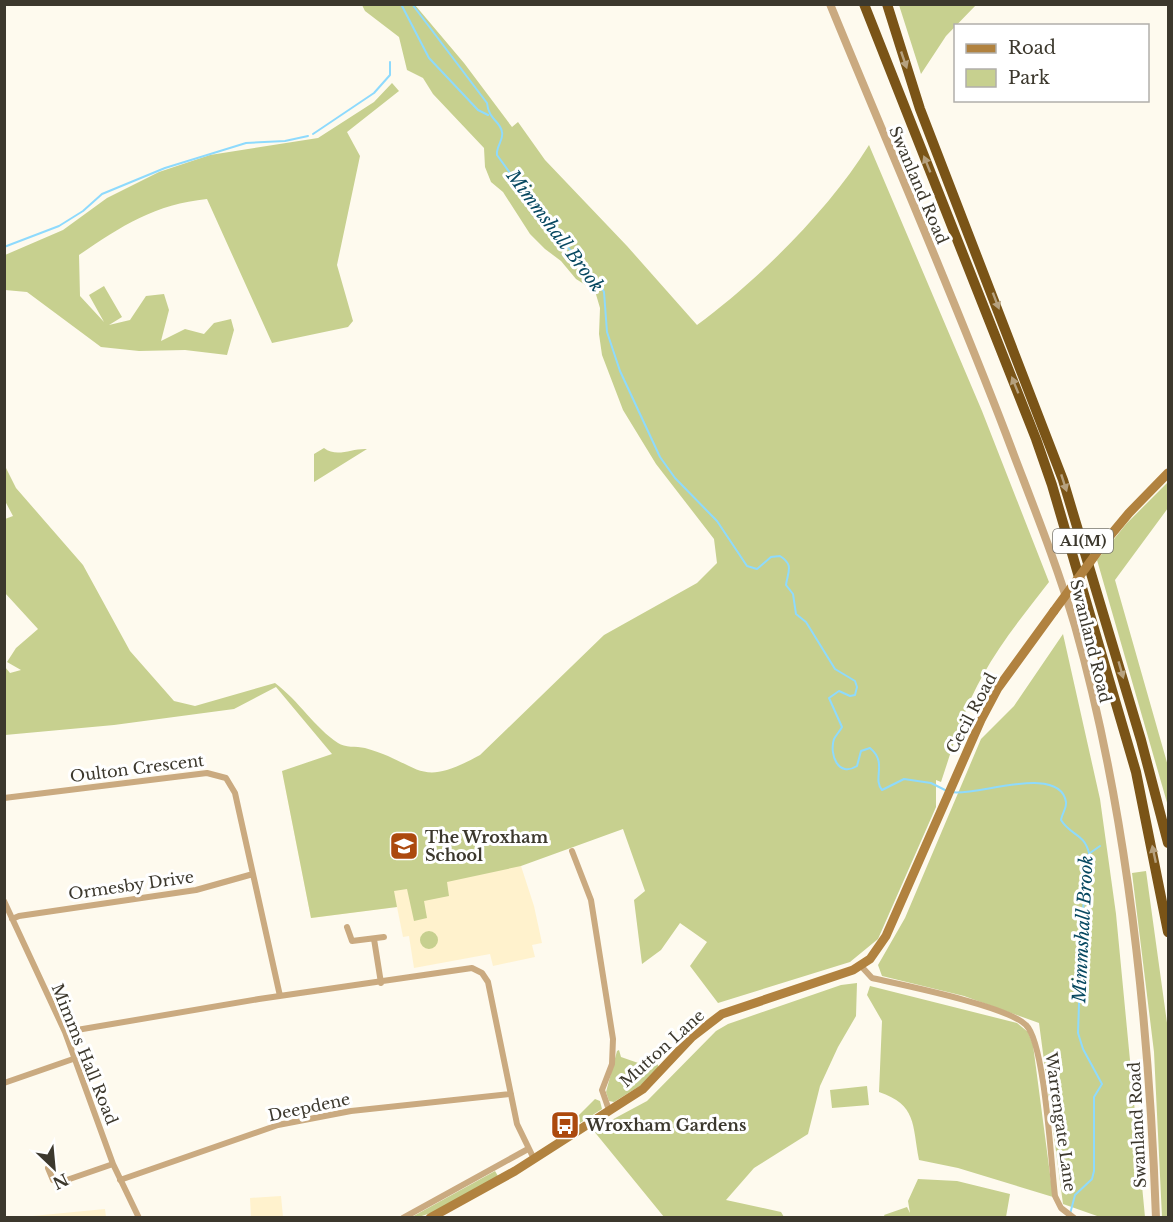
<svg xmlns="http://www.w3.org/2000/svg" width="1173" height="1222" font-family="'Libre Baskerville',serif">
  <style>
    .built { fill: #fff2cd }
    .green { fill: #c7d08f }
    .lines { fill: none; stroke-linecap: round; stroke-linejoin: round }
    .stream { stroke: #8edafd; stroke-width: 2 }
    .minor { stroke: #caaa80; stroke-width: 6 }
    .tertiary { stroke: #caaa80; stroke-width: 8 }
    .secondary { stroke: #b1823f; stroke-width: 9 }
    .motorway { stroke: #7a5417; stroke-width: 10 }
    .secondary-bridge { stroke: #b1823f; stroke-width: 9 }
    .oneway { fill: #b6a17f }
    .labels { text-anchor: middle; stroke-width: 6; stroke-linejoin: round; paint-order: stroke }
    .shield { fill: #fff; stroke: #76746c; stroke-width: 1.5 }
    .shield-label { font-size: 15px; font-weight: bold; fill: #3c382d }
    .street-label { font-size: 16px; fill: #3c382d; stroke: #fff }
    .poi-label { font-size: 16px; font-weight: bold; fill: #3c382d; stroke: #fff; text-anchor: start }
    .water-label { font-size: 18px; font-style: italic; fill: #084961; stroke: #fff }
  </style>
  <rect width="100%" height="100%" fill="#fefaee"/>
  <!-- built -->
  <path class="built" d="M282,771L502,826L521,866L534,906L542,943L532,945L535,957L493,966L490,954L414,968L409,936L403,937L397,907L311,918Z
    M281,1196L283,1217H251L250,1198Z
    M105,1209L106,1217H22Z"/>
  <!-- green -->
  <path class="green" d="M362,5H415L464,63L512,127L518,122L545,160L627,246L697,325C758,280 829,210 869,145L982,411L1049,582C1026,612 1001,642 983,675C964,708 953,746 941,782L936,780V807L878,939L850,962L718,1003L690,966L707,942L680,923L661,950L642,964L634,900L645,891L623,829L521,866L447,882L449,896L424,901L427,918L414,921L407,889L394,891L397,907L311,918L282,771L332,754L276,687L234,709L114,725L5,735V667L10,673L21,670L7,662L16,648L38,629L5,593V519L13,516L5,501V466L16,488L83,565L130,651L174,701L195,706L275,683C299,701 315,728 338,743C345,748 356,746 365,748C422,764 417,790 480,755L604,635L697,583L717,563L714,539L656,464L623,410L602,355L599,334L600,308L595,291L576,279L561,261L545,249L530,234L503,192L491,182L485,167L484,148L433,94L423,78L407,70L399,37L365,11Z
    M899,5V4L976,5L946,36L921,74Z
    M392,83L399,91L347,132L360,156L337,265L353,321L348,327L272,343L207,199C156,204 121,226 79,255L80,296L104,322L89,295L104,286L122,317L109,325L130,320L146,296L164,294L169,310L161,341L185,329L204,334L214,323L231,319L234,330L227,355L185,350L139,351L101,347L27,292L5,290V255L63,230L107,198L159,172L210,155L318,138L374,102Z
    M324,448C337,458 352,448 367,449L314,482V454Z
    M1168,482V508L1115,580L1168,766V806L1097,560L1127,523Z
    M1063,634L1100,799L1116,914L1145,1217H1100L1063,1204L1039,1023L964,996L882,976L878,965L905,918L981,739L1014,706Z
    M1146,871L1168,1030V1217H1162L1154,1052L1132,873Z
    M420 940a9 9 0 1 1 18 0a9 9 0 1 1-18 0Z
    M857,983L856,1016L838,1047L820,1086L808,1134L754,1168L726,1200L781,1212L784,1217H664L593,1130L647,1101L716,1031L728,1024L841,985Z
    M870,986L1017,1023L1028,1032L1033,1045L1053,1197L958,1168L919,1160C912,1124 917,1105 879,1092L882,1021L867,995Z
    M619,1050L621,1057L644,1065L654,1059L659,1067L646,1082L614,1102L609,1101L606,1092L617,1051Z
    M867,1086L869,1105L832,1108L830,1090Z
    M595,1099L600,1101L602,1109L580,1123L579,1115Z
    M495,1171L498,1176C474,1189 436,1217 410,1218Z
    M918,1179L957,1181L1010,1194L1006,1217H885L884,1215L907,1207L910,1213L908,1201Z"/>
  <g class="lines">
    <!-- stream -->
    <path class="stream" d="M401,4L429,58L478,110L488,115
      M412,4L487,103C489,121 500,120 502,132C504,140 496,146 497,155L546,223L598,281L604,292L607,332L620,371L660,457L675,478L717,521L747,566L757,569L771,557L780,556C794,565 788,571 786,585L793,594L796,614L806,622L835,669L855,681L857,687L855,695L850,696L839,691L829,698L842,727C840,731 836,735 834,739C829,754 838,778 857,766L861,751L870,748C888,763 872,778 882,790L904,779L931,783L947,791
      M313,134L374,93L390,75V62
      M4,247L59,226L83,211L102,194L165,168L246,143L285,141L308,136
      M952,792C975,797 1060,763 1066,802C1067,808 1062,813 1061,820C1071,836 1084,833 1089,853L1082,919L1078,1033L1083,1049L1102,1084L1094,1097V1171L1092,1179L1075,1195L1070,1214
      M1090,853L1100,846"/>
    <!-- minor -->
    <path class="minor" d="M4,798L207,773L226,778L235,793L280,996
      M572,851L591,900L613,1039L612,1064L602,1090L609,1110
      M4,901L65,1032L113,1164L139,1218
      M12,919L19,916L196,890L253,874
      M347,927L352,941L384,937
      M374,939L381,983
      M861,966L872,978C903,985 1007,1006 1026,1025C1045,1043 1051,1164 1055,1196L1061,1208L1074,1218
      M65,1032L259,999L472,968L482,973L488,982L517,1124L534,1159
      M4,1083L76,1058
      M48,1168L53,1180L61,1182L113,1164
      M120,1180L278,1125L351,1111L511,1094
      M403,1218L528,1149"/>
    <!-- tertiary -->
    <path class="tertiary" d="M830,4C889,148 951,290 1006,434C1030,498 1056,561 1075,626C1128,814 1149,1022 1156,1218"/>
    <!-- secondary -->
    <path class="secondary" d="M1104,543L1129,513L1168,473
      M430,1218L515,1171L643,1089L692,1037L722,1014L853,970L870,959L886,936L981,720L998,688L1054,611"/>
    <!-- motorway -->
    <path class="motorway" d="M864,4L1036,439L1052,485L1136,772L1168,932
      M887,4L920,109L1063,480L1141,740L1168,843"/>
    <!-- secondary-bridge -->
    <path class="secondary-bridge" d="M1054,611L1104,543"/>
  </g>
  <!-- one-way arrows -->
  <defs><path id="oneway-solid" d="M-6-.8H1V-3.2L6.5 0L1 3.2V.8H-6Z" transform="scale(1.5)"/></defs>
  <g class="oneway">
    <use href="#oneway-solid" transform="translate(904 60) rotate(71)"/>
    <use href="#oneway-solid" transform="translate(927 164) rotate(-112)"/>
    <use href="#oneway-solid" transform="translate(996 301) rotate(69)"/>
    <use href="#oneway-solid" transform="translate(1015 385) rotate(-112)"/>
    <use href="#oneway-solid" transform="translate(1064 483) rotate(72)"/>
    <use href="#oneway-solid" transform="translate(1121 670) rotate(74)"/>
    <use href="#oneway-solid" transform="translate(1154 854) rotate(-102)"/>
  </g>
  <!-- icons -->
  <defs>
    <g id="school-square" transform="scale(1.5)"><rect x="-9" y="-9" width="18" height="18" rx="4" fill="#ac490e" stroke="#fff"/><path d="M0-5L7-2L0 1L-7-2ZM-4 1L0 2.5L4 1V4Q0 6-4 4Z" fill="#fff"/></g>
    <g id="bus-square" transform="scale(1.5)"><rect x="-9" y="-9" width="18" height="18" rx="4" fill="#ac490e" stroke="#fff"/><path d="M-5-6H5V4H4V6H2V4H-2V6H-4V4H-5ZM-3.5-4V0h7V-4ZM-3.5 1.2v1.5H-2V1.2ZM2 1.2v1.5H3.5V1.2Z" fill="#fff"/></g>
  </defs>
  <g fill-rule="evenodd">
    <use href="#school-square" x="404" y="846"/>
    <use href="#bus-square" x="565" y="1125"/>
  </g>
  <g class="labels">
    <!-- shield labels -->
    <rect class="shield" x="1053" y="529" width="60" height="24" rx="4.5"/>
    <g class="shield-label">
      <text x="1083" y="546">A1(M)</text>
    </g>
    <!-- street labels -->
    <g class="street-label">
      <text transform="translate(919 185) rotate(67)" y="6">Swanland Road</text>
      <text transform="translate(1091 641) rotate(76)" y="6">Swanland Road</text>
      <text transform="translate(971 713) rotate(-62)" y="6">Cecil Road</text>
      <text transform="translate(137 768) rotate(-7)" y="6">Oulton Crescent</text>
      <text transform="translate(131 885) rotate(-8)" y="6">Ormesby Drive</text>
      <text transform="translate(662 1048) rotate(-42)" y="6">Mutton Lane</text>
      <text transform="translate(85 1054) rotate(68)" y="6">Mimms Hall Road</text>
      <text transform="translate(309 1107) rotate(-12)" y="6">Deepdene</text>
      <text transform="translate(1061 1122) rotate(82)" y="6">Warrengate Lane</text>
      <text transform="translate(1137 1125) rotate(-93)" y="6">Swanland Road</text>
    </g>
    <!-- poi labels -->
    <g class="poi-label">
      <text x="425" y="843">The Wroxham<tspan x="425" dy="18">School</tspan></text>
      <text x="586" y="1131">Wroxham Gardens</text>
    </g>
    <!-- water labels -->
    <g class="water-label">
      <text transform="translate(555 231) rotate(53)" y="6">Mimmshall Brook</text>
      <text transform="translate(1083 929) rotate(-87)" y="6">Mimmshall Brook</text>
    </g>
  </g>
  <!-- border -->
  <rect width="1173" height="1222" fill="none" stroke="#3c382d" stroke-width="12"/>
  <!-- legend -->
  <rect x="954" y="24" width="195" height="78" fill="#ffffff" stroke="#b1afab" stroke-width="1.5"/>
  <rect x="966" y="44" width="30" height="9" fill="#b1823f" stroke="#b1afab" stroke-width="1.5"/>
  <text x="1008" y="54" font-size="18" fill="#3c382d">Road</text>
  <rect x="966" y="69" width="30" height="18" fill="#c7d08f" stroke="#b1afab" stroke-width="1.5"/>
  <text x="1008" y="84" font-size="18" fill="#3c382d">Park</text>
  <!-- north arrow -->
  <g transform="translate(54 1168) rotate(154)" stroke="#ffffff" stroke-width="4.5" paint-order="stroke">
  <path d="M0-4.5L10 22L0 15L-10 22Z" fill="#3c382d"/>
  <text y="-9" font-size="16" font-weight="bold" text-anchor="middle" fill="#3c382d">N</text>
  </g>
</svg>
